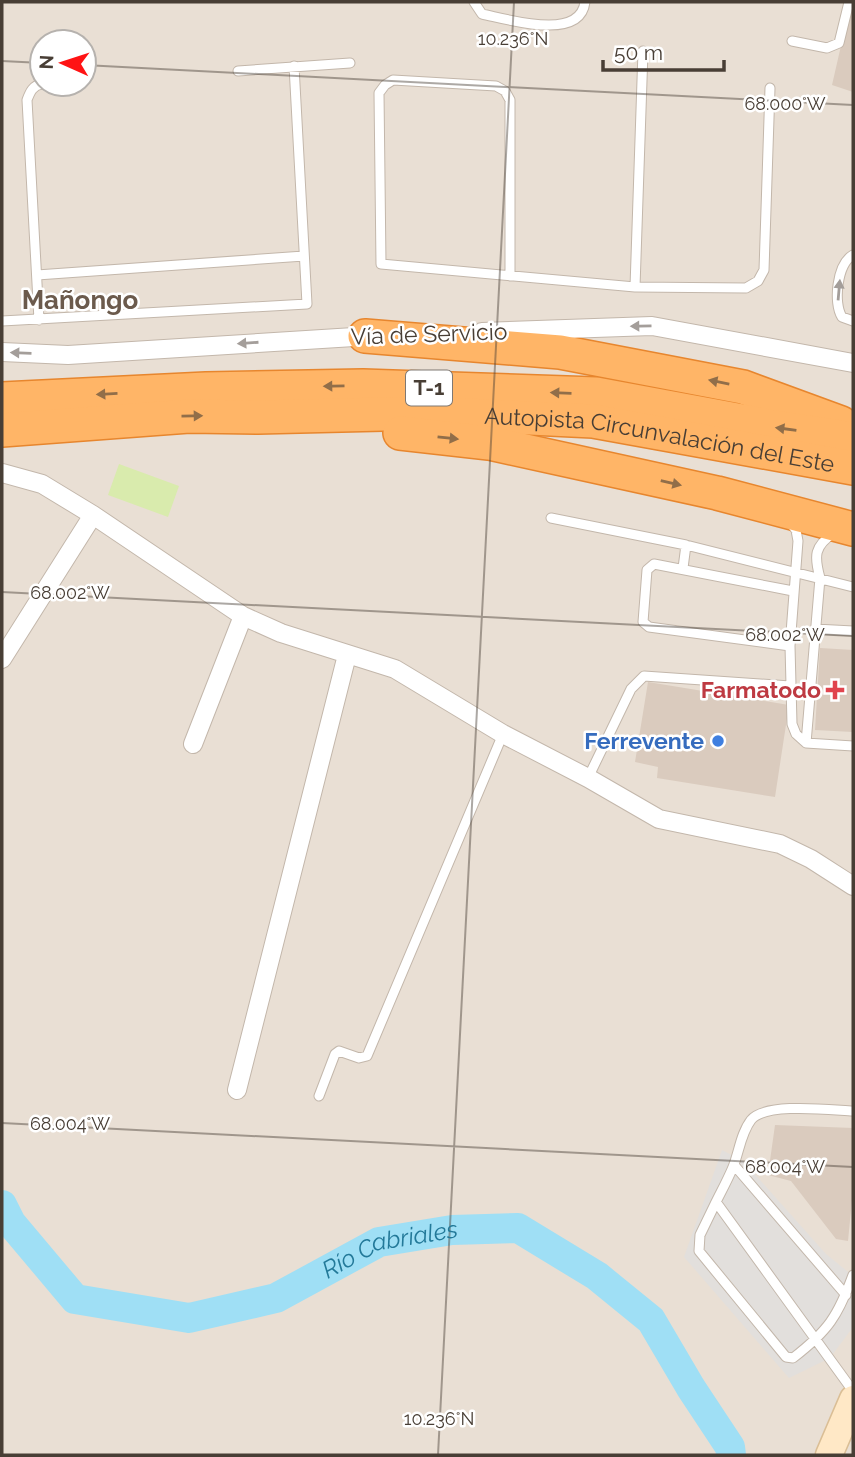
<svg xmlns="http://www.w3.org/2000/svg" width="855" height="1457" font-family="Raleway,sans-serif">
  <style>
    .residential { fill: #e9dfd4; fill-rule: evenodd }
    .green { fill: #d9ebad }
    .parking { fill: #e2dfdc }
    .lines { fill: none; stroke-linecap: round; stroke-linejoin: round }
    .river { stroke: #9fdff5; stroke-width: 30 }
    .building { fill: #dacbbe }
    .lane-casing { stroke: #c3b7ab; stroke-width: 11 }
    .street-casing { stroke: #c3b7ab; stroke-width: 20 }
    .secondary-casing { stroke: #dabe95; stroke-width: 29 }
    .highway-casing { stroke: #e7862e; stroke-width: 36 }
    .lane { stroke: #fff; stroke-width: 9 }
    .street { stroke: #fff; stroke-width: 18 }
    .secondary { stroke: #ffe8c6; stroke-width: 26 }
    .highway { stroke: #ffb567; stroke-width: 33 }
    .oneway { fill: #a49e9a }
    .oneway2 { fill: #916e49 }
    .ticks { fill: none; stroke: #483e35; stroke-width: 2; stroke-opacity: 0.45 }
    .health-dot { fill: #e0444e; stroke: #fff; stroke-width: 2.5 }
    .shop-dot { fill: #3f7fe0; stroke: #fff; stroke-width: 2.5 }
    .labels { text-anchor: middle; stroke-width: 5; stroke-linejoin: round; paint-order: stroke }
    .shield { fill: #fff; stroke: #7f7872; stroke-width: 2 }
    .shield-label { font-size: 21px; font-weight: bold; fill: #483e35 }
    .street-label { font-size: 23px; fill: #483e35; stroke: #fff }
    .health-label { font-size: 23px; font-weight: bold; fill: #be3a42; stroke: #fff; text-anchor: end }
    .shop-label { font-size: 23px; font-weight: bold; fill: #366cbe; stroke: #fff; text-anchor: end }
    .water-label { font-size: 24px; font-style: italic; fill: #237999; stroke: #fff }
    .quarter-label { font-size: 26px; font-weight: bold; fill: #6b5a4c; stroke: #fff }
    .ticks-label { font-size: 18px; text-anchor: middle; fill: #483e35; stroke: #fff; stroke-width: 5; stroke-linejoin: round; paint-order: stroke }
  </style>
  <rect width="100%" height="100%" fill="#f4eee7"/>
  <!-- residential -->
  <path class="residential" d="M2,2H853V1455H2ZM42,42H84V84H42Z"/>
  <!-- green -->
  <path class="green" d="M119,464L179,486L168,517L108,495Z"/>
  <!-- parking -->
  <path class="parking" d="M722,1150L743,1161L826,1254L853,1276V1327L830,1358L789,1378L684,1257Z"/>
  <g class="lines">
    <!-- river -->
    <path class="river" id="s1" d="M2,1205L11,1223L75,1299L189,1318L276,1298L379,1242L452,1230L518,1228L597,1276L651,1320L691,1388L730,1447L731,1455"/>
  </g>
  <!-- building -->
  <path class="building" d="M851,2H853V92L832,85Z
    M820,648L853,650V732L815,730Z
    M648,682L789,705L775,797L657,778L658,767L635,762Z
    M775,1125L853,1128V1190L848,1241L836,1239L791,1181L768,1175Z"/>
  <g class="lines">
    <!-- lane casing -->
    <g class="lane-casing">
      <path id="lane" d="M474,2L482,14C507,19 580,42 585,2
        M792,41L827,48L839,43L849,2
        M238,71L350,63
        M853,255C837,264 833,303 842,317L853,321
        M37,275L304,256
        M510,276V100L505,91L496,86L393,80L385,85L379,93L381,264L635,287L746,288L758,281L764,270L770,88
        M635,287L643,51
        M39,320L27,100C30,92 33,85 42,84
        M2,321L307,304L294,66
        M551,518L686,545L853,587
        M790,523L796,530L798,541L790,646L792,724L796,734L806,743L853,746
        M683,568L686,545
        M815,629L853,631
        M790,646L649,627L643,622L647,570L654,564L793,591
        M806,743L820,578C814,556 814,546 834,533
        M588,778L631,689L644,676L790,686
        M319,1096L335,1054L339,1051L359,1058L367,1056L503,734
        M734,1165L846,1295
        M716,1202C722,1190 728,1179 733,1167C739,1152 741,1133 751,1120C765,1102 831,1110 853,1111
        M853,1275C838,1316 828,1331 793,1358L786,1357L699,1251L700,1235L716,1202L853,1391"/>
    </g>
    <!-- street casing -->
    <g class="street-casing">
      <path id="street" d="M482,332L652,326L853,363
        M2,352L68,355L370,336
        M2,473L42,484L93,515L243,616L281,633L395,669L503,734L588,778L659,819L780,844L811,859L853,886
        M2,659L93,515
        M193,744L243,616
        M237,1090L347,655"/>
    </g>
    <!-- secondary casing -->
    <g class="secondary-casing">
      <path id="secondary" d="M829,1455L853,1399"/>
    </g>
    <!-- highway casing -->
    <g class="highway-casing">
      <g id="highway">
        <path d="M365,336L560,352L743,387L841,423"/>
        <path d="M2,399L206,389L363,386L596,394L769,426L853,439"/>
        <path id="s2" d="M2,430L189,416L258,417L425,413L593,421L853,468"/>
        <path d="M400,433L489,443L717,493L853,529"/>
      </g>
    </g>
    <!-- lane -->
    <use href="#lane" class="lane"/>
    <!-- street -->
    <use href="#street" class="street"/>
    <!-- secondary -->
    <use href="#secondary" class="secondary"/>
    <!-- highway -->
    <use href="#highway" class="highway"/>
  </g>
  <!-- one-way arrows -->
  <defs><path id="oneway-solid" d="M-6-.8H1V-3.2L6.5 0L1 3.2V.8H-6Z" transform="scale(1.75)"/></defs>
  <g class="oneway">
    <use href="#oneway-solid" transform="translate(839 290) rotate(-85)"/>
    <use href="#oneway-solid" transform="translate(641 326) rotate(179)"/>
    <use href="#oneway-solid" transform="translate(248 343) rotate(176)"/>
    <use href="#oneway-solid" transform="translate(21 353) rotate(-178)"/>
  </g>
  <g class="oneway2">
    <use href="#oneway-solid" transform="translate(719 382) rotate(-169)"/>
    <use href="#oneway-solid" transform="translate(334 386) rotate(179)"/>
    <use href="#oneway-solid" transform="translate(561 393) rotate(-178)"/>
    <use href="#oneway-solid" transform="translate(107 394) rotate(177)"/>
    <use href="#oneway-solid" transform="translate(192 416) rotate(-1)"/>
    <use href="#oneway-solid" transform="translate(786 429) rotate(-172)"/>
    <use href="#oneway-solid" transform="translate(448 438) rotate(6)"/>
    <use href="#oneway-solid" transform="translate(671 483) rotate(13)"/>
  </g>
  <!-- ticks -->
  <path class="ticks" d="M2,61L42,63M84,65L853,105M2,592L853,636M2,1123L853,1167M438,1455L514,2"/>
  <!-- markers -->
  <path class="health-dot" d="M831.5 679.5h7v7h7v7h-7v7h-7v-7h-7v-7h7z"/>
  <circle class="shop-dot" cx="718" cy="741" r="7"/>
  <g class="labels">
    <!-- shield labels -->
    <rect class="shield" x="406" y="370.5" width="46" height="35" rx="5"/>
    <g class="shield-label">
      <text x="429" y="395">T-1</text>
    </g>
    <!-- street labels -->
    <g class="street-label">
      <text transform="translate(429 334) rotate(-2)" y="8">Vía de Servicio</text>
      <text dy="8" stroke="none"><textPath href="#s2" startOffset="660">Autopista Circunvalación del Este</textPath></text>
    </g>
    <!-- health labels -->
    <g class="health-label">
      <text x="821" y="698">Farmatodo</text>
    </g>
    <!-- shop labels -->
    <g class="shop-label">
      <text x="704" y="749">Ferrevente</text>
    </g>
    <!-- water labels -->
    <g class="water-label">
      <text dy="8" stroke="none"><textPath href="#s1" startOffset="450">Río Cabriales</textPath></text>
    </g>
    <!-- quarter labels -->
    <g class="quarter-label">
      <text x="80" y="309">Mañongo</text>
    </g>
  </g>
  <g class="ticks-label">
    <text x="513" y="45">10.236°N</text>
    <text x="785" y="110">68.000°W</text>
    <text x="70" y="599">68.002°W</text>
    <text x="785" y="641">68.002°W</text>
    <text x="70" y="1130">68.004°W</text>
    <text x="785" y="1173">68.004°W</text>
    <text x="439" y="1425">10.236°N</text>
  </g>
  <!-- border -->
  <rect width="855" height="1457" fill="none" stroke="#483e35" stroke-width="7"/>
  <!-- north arrow -->
  <g transform="translate(63 63) rotate(273)"><circle r="33" fill="#ffffff" stroke="#b6b2ae" stroke-width="2"/>
  <path d="M0-5L12 26L0 18L-12 26Z" fill="#ff1314"/>
  <text y="-10" font-size="19" font-weight="bold" text-anchor="middle" fill="#483e35">N</text>
  </g>
  <!-- scale -->
  <path d="M603 60v10h121v-10" fill="none" stroke="#483e35" stroke-width="3.5"/>
  <text x="614" y="60" font-size="21" fill="#483e35" stroke="#ffffff" stroke-width="5" paint-order="stroke">50 m</text>
</svg>
